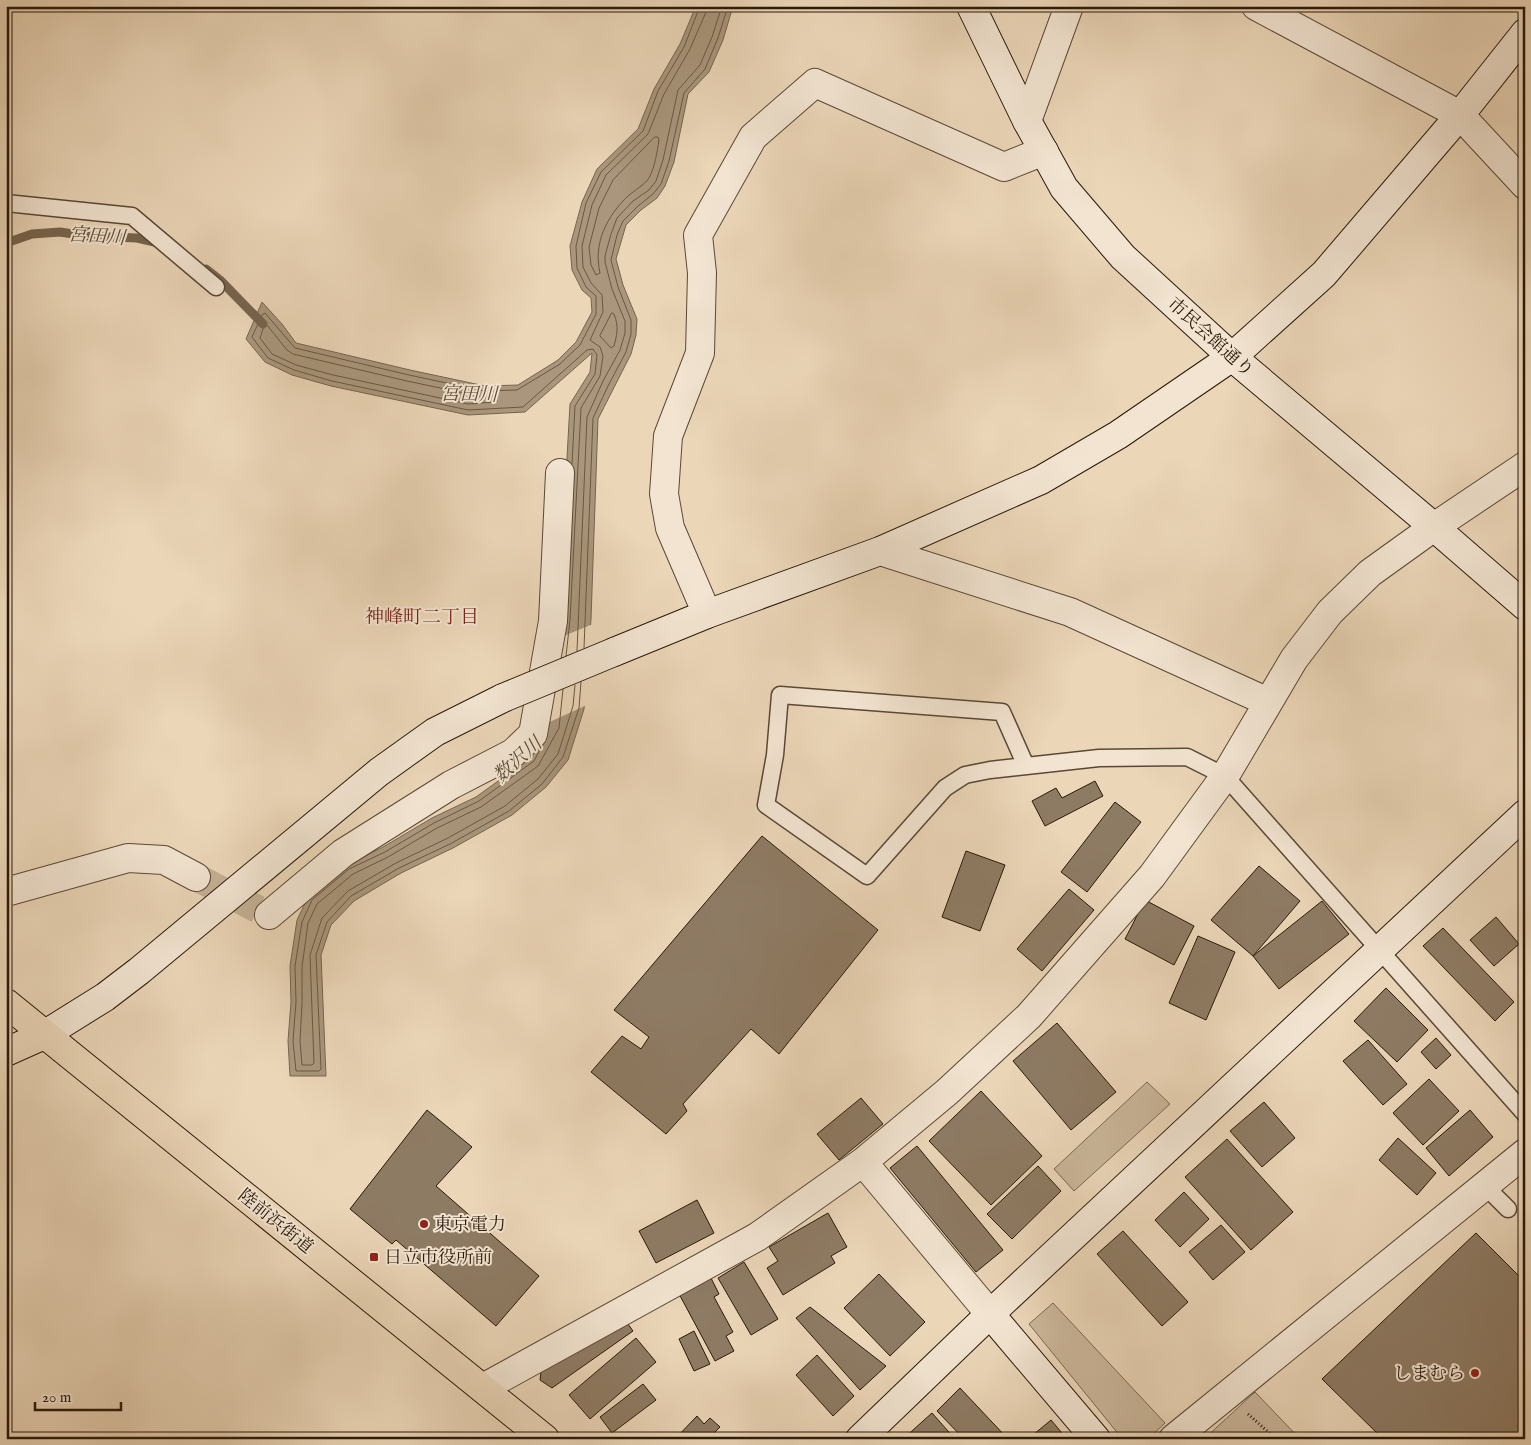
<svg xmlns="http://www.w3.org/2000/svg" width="1531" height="1445" font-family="'IM FELL English','Noto Serif JP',serif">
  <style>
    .green { fill: #cab69a; stroke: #7a6852 }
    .water { fill: #a9967c; stroke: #76644e }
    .pier { fill: #ebd6b8 }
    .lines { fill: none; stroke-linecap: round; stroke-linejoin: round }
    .shore { stroke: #695842; stroke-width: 1 }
    .stream { stroke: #76644e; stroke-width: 9 }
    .building { fill: #8e7b64; stroke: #291909 }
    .street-tunnel { stroke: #c4b095; stroke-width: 28; stroke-dasharray: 28 14; stroke-linecap: butt }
    .lane-casing { stroke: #5a4835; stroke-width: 19 }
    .street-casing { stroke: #5a4835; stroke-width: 30 }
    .secondary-casing { stroke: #291909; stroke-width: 30 }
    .primary-casing { stroke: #291909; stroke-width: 30 }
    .highway-casing { stroke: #291909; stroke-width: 30 }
    .path { stroke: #291909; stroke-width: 3; stroke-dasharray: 1 2.5; stroke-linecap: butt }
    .lane { stroke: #f2e4d1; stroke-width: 16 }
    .street { stroke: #f2e4d1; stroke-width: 28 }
    .secondary { stroke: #f2e4d1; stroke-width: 28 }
    .primary { stroke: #ebd6b8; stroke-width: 28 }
    .highway { stroke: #ebd6b8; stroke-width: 28 }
    .secondary-bridge-casing { stroke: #291909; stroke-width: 30; stroke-linecap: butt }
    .secondary-bridge { stroke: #f2e4d1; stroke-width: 28 }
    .poi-dot { fill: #8f2418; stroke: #f2e4d1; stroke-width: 2 }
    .labels { text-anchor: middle; stroke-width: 4; stroke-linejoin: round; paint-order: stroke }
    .street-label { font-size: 18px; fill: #291909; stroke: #f2e4d1 }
    .poi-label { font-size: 18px; fill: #291909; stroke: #f2e4d1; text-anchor: start }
    .water-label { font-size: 19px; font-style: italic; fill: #5c4b37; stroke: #f2e4d1 }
    .neighbourhood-label { font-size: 19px; fill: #7a1f14; stroke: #f2e4d1 }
  </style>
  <rect width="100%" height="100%" fill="#ebd6b8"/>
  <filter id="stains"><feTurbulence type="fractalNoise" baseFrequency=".004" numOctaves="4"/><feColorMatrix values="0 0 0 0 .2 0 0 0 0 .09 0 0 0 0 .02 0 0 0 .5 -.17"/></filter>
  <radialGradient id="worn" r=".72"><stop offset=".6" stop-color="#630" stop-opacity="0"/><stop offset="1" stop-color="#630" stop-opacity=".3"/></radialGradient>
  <!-- green -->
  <path class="green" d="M1147,1082L1170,1104L1074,1191L1054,1169Z
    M1053,1303L1165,1423L1148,1439H1134L1120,1436L1029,1324Z
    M1255,1392L1300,1439H1204Z"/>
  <!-- water -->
  <path class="water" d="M696,6H733L723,40L709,72L688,94L674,162L665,186L657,198L641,210L626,225L616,259L623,285L637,319L636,335L631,354L598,419L591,619L584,709L568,760L546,787L512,815L453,848L401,873L354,901L331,925L321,955L326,1076H290L288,1041L291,1002L290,966L297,920L308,897L347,865L383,847L432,818L476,797L512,771L531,757L548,724L558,619L570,404L590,372L592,353L525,412L468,415L331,386L292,375L265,362L246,339L262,302L282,324L296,343L410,370L485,386L518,385L558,360L576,342L592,312L591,298L582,290L572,270L570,246L582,202L597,169L638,129L654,89L680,44Z"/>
  <!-- pier -->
  <path class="pier" d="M593,624L587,705L545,724L554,640Z"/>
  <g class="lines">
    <!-- shore -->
    <path class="shore" d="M655,137H658L659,140C657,152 655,167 649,178C644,185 635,190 628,196C607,216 593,243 600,273L596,275L591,265L589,247L599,208L613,180Z
      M612,313L614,314C619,326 617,335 614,346L611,348L600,336Z
      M267,325L287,350L293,354L407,381L483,397H496L497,401L495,402L468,404L333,375L296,365L272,354L260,338L264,326Z
      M572,464L575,406L595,374L597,355L593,349L587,350L523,407L468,410L332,381L294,370L268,358L252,337L262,315L265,313L295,348L409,375L484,391L517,390L560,364L580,345L596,314V296L586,287L577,268L576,246L586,203L601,172L643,131L658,91L684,47L700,6
      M584,648L593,418L609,384L626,352L631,334V320L618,287L611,260L617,235L623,221L638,206L653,194L661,184L669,161L684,93L705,69L718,38L728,6
      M577,651L587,417L603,381L620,350L625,333V321L612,289L605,262V256L611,234L617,218L633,201L649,190L656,181L663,160L678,90L700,65L712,37L722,6
      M566,656L570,620L581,408L600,376L603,356L600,347L590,340L603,312L602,295L591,283L583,267L582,246L592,205L606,175L648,134L664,94L690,49L706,12L707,6
      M563,689L559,728L538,766L481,807L437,828L388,857L353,874L317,904L308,923L302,967V1003L300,1041L302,1065H312L314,1063L310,955L322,918L348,891L396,863L448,838L505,806L538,779L558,754L573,706L575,685
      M542,746L534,761L479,801L434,823L385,852L349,869L312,900L302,922L295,966L296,1002L293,1041L296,1071H319L321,1069L316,955L327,922L351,896L399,868L450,844L509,811L542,784L563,757L579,708L581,682"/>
    <!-- stream -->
    <path class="stream" d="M6,243L32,234L60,232L87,236L137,238L159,243
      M206,269L220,280L263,324"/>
  </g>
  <!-- building -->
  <path class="building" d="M1095,781L1103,796L1045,826L1032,801L1056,788L1062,798Z
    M1115,802L1141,822L1087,892L1061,872Z
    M762,836L878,930L779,1054L751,1029L683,1104L687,1111L666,1134L591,1072L622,1036L641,1049L649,1037L614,1010Z
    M966,851L1005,865L980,931L942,917Z
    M1259,866L1300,901L1253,956L1211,920Z
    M1069,889L1094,910L1042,971L1017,949Z
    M1145,900L1194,926L1174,965L1125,939Z
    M1322,901L1349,934L1279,989L1253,956Z
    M1496,917L1519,944L1494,966L1470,940Z
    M1443,928L1514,1002L1495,1021L1423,946Z
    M1198,936L1235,952L1206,1020L1169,1003Z
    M1386,988L1428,1030L1397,1062L1354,1021Z
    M1057,1023L1116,1092L1071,1130L1013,1061Z
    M1436,1038L1451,1055L1436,1069L1421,1052Z
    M1368,1040L1407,1084L1383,1105L1343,1061Z
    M1429,1079L1459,1111L1423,1145L1393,1113Z
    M981,1091L1042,1156L991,1205L929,1141Z
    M861,1098L883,1124L839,1160L817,1134Z
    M1264,1102L1295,1138L1262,1167L1230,1131Z
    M427,1110L472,1147L436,1186L539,1276L496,1326L396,1240L392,1244L350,1209Z
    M1470,1110L1493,1137L1449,1176L1426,1148Z
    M1398,1138L1436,1173L1417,1195L1379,1160Z
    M1227,1139L1293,1212L1251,1250L1185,1177Z
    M917,1146L1003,1250L976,1272L890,1168Z
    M1038,1166L1061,1191L1012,1239L987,1214Z
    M1184,1192L1209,1219L1180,1247L1155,1220Z
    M697,1200L714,1233L656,1263L639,1231Z
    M828,1213L847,1247L831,1256L835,1263L783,1295L767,1268L778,1261L769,1247Z
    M1221,1225L1245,1252L1213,1280L1189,1252Z
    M1123,1231L1188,1302L1162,1326L1097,1254Z
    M1476,1233L1525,1282V1439H1383L1322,1379Z
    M744,1262L778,1319L751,1335L718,1278Z
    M709,1274L719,1294L714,1297L733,1332L726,1336L734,1351L715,1361L678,1292Z
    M879,1274L925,1322L890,1356L844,1308Z
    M810,1307L886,1366L860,1390L796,1318Z
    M623,1317L633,1331L552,1388L540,1380L542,1363Z
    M694,1331L710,1364L694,1371L679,1339Z
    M636,1338L656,1362L590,1419L569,1395Z
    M817,1355L854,1396L833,1416L796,1375Z
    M643,1384L656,1400L612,1433L600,1417Z
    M960,1388L1008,1439H964L937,1411Z
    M932,1413L955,1439H903Z
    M697,1416L704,1424L710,1418L720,1427L708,1439H675Z
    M1051,1420L1067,1439H1028Z"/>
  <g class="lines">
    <!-- street-tunnel -->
    <path class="street-tunnel" d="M196,877L269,915"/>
    <!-- lane casing -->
    <g class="lane-casing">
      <path id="lane" d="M6,203L132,216L216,287
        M1026,766L1002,712L780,695L775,755L766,805L867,876L945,788L965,775L990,770L1099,758L1187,757L1225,776L1525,1114
        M1485,1186L1508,1209"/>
    </g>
    <!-- street casing -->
    <g class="street-casing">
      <path id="street" d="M1256,6L1460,115L1525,185
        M1027,121L1069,6
        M880,551L1070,612L1268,702
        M707,614L670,528L664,494L668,436L700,353L702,273L698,235L753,137L815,83L1004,167L1044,151
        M6,892L128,858L164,860L196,877
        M269,915L343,853L451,785L513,753L533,734L553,621L560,473
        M863,1162L990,1314
        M483,1388L757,1237L863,1162L947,1092L1029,1016L1152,876L1225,776L1294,659L1330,612L1370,573L1434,527L1525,466
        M1173,1439L1525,1153"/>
    </g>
    <!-- secondary casing -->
    <g class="secondary-casing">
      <path id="secondary" d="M971,6L1027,121L1064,188L1123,257L1232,357L1434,527L1525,606
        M614,652L707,614L880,551L1041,480L1118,435L1232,357L1324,274L1460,115L1525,33
        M44,1035L105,997L139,971L379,772L435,732L503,698
        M990,1314L1096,1439
        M860,1439L990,1314L1525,814"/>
    </g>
    <!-- primary casing -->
    <g class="primary-casing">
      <path id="primary" d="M6,1052L44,1035"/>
    </g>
    <!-- highway casing -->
    <g class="highway-casing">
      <path id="highway" d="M6,1003L545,1439"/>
    </g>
    <!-- path -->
    <path class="path" d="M1248,1414L1276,1439"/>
    <!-- lane -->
    <use href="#lane" class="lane"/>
    <!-- street -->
    <use href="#street" class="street"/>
    <!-- secondary -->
    <use href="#secondary" class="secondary"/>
    <!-- primary -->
    <use href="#primary" class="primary"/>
    <!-- highway -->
    <use href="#highway" class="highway"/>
    <!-- secondary-bridge casing -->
    <g class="secondary-bridge-casing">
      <path id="secondary-bridge" d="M503,698L614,652"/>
    </g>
    <!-- secondary-bridge -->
    <use href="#secondary-bridge" class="secondary-bridge"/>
  </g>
  <!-- markers -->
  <g class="poi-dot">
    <circle cx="424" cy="1224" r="5"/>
    <rect x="369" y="1252" width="10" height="10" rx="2.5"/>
    <circle cx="1475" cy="1373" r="5"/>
  </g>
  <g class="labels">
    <!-- street labels -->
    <g class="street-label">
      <text transform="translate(1211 337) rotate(42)" y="6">市民会館通り</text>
      <text transform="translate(276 1221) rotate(39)" y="6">陸前浜街道</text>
    </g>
    <!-- poi labels -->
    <g class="poi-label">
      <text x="434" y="1230">東京電力</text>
      <text x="384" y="1263">日立市役所前</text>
      <text x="1465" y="1379" text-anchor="end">しまむら</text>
    </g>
    <!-- water labels -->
    <g class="water-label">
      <text transform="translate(97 235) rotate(4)" y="7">宮田川</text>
      <text transform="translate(469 393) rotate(1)" y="7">宮田川</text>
      <text transform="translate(517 759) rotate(-42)" y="7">数沢川</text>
    </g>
    <!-- neighbourhood labels -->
    <g class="neighbourhood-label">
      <text x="422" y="623">神峰町二丁目</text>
    </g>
  </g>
  <!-- margin -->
  <rect width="1531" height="1445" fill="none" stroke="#ebd6b8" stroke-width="25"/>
  <rect x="8" y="8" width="1516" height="1430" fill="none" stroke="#291909" stroke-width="2.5"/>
  <rect x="12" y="12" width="1506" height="1420" fill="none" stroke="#291909"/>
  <!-- scale -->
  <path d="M35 1402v8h86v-8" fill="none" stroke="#291909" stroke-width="2.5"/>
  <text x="42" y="1402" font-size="15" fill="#291909" stroke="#f2e4d1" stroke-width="4" paint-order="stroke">20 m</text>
  <rect width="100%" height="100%" filter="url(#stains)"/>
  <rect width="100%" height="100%" fill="url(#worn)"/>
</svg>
